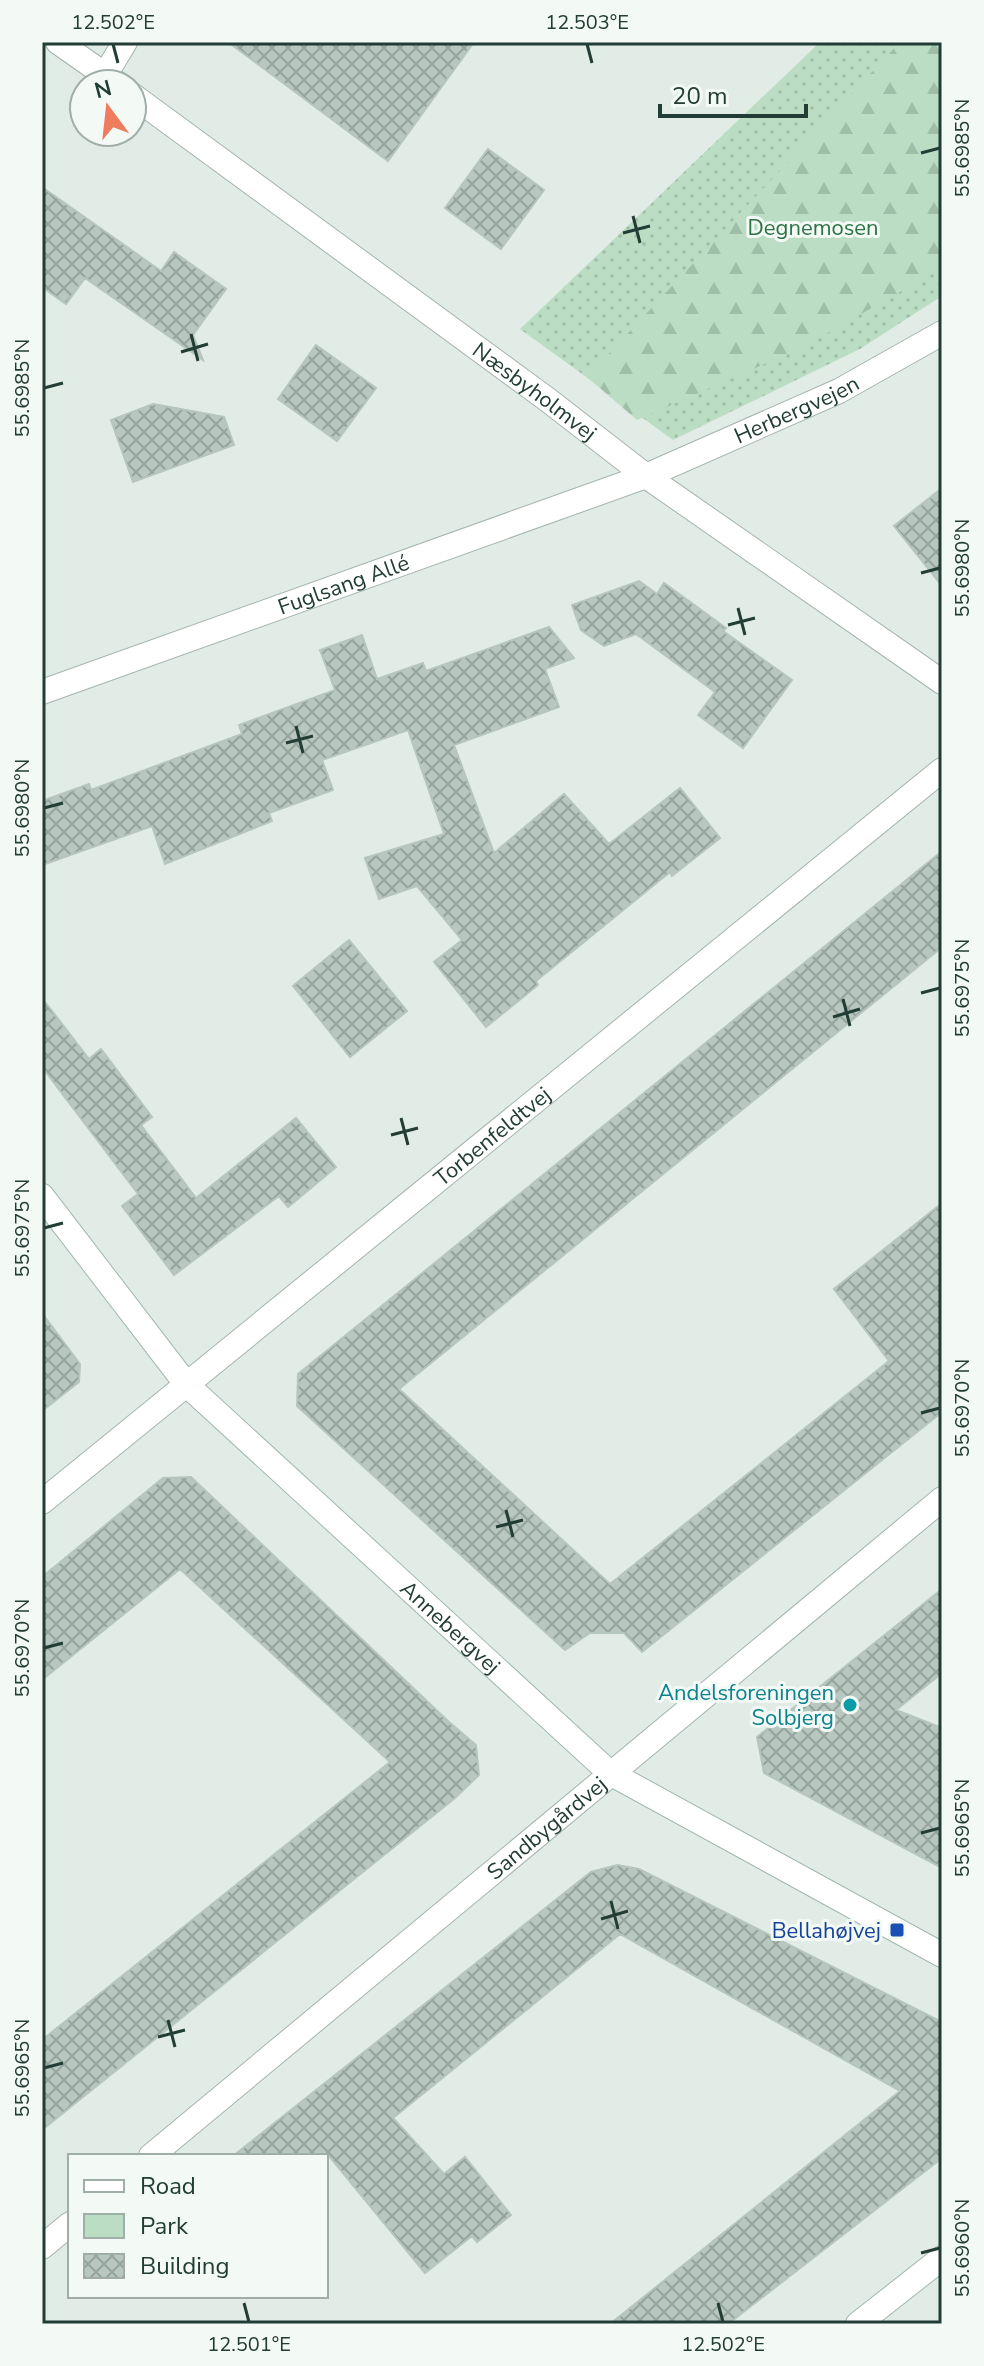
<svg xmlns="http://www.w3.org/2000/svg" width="984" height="2366" font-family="'Nunito Sans',sans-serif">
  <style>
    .green { fill: url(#green-dots) }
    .forest { fill: url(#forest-firs) }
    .building { fill: url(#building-cross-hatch); stroke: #b5c6be; stroke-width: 2 }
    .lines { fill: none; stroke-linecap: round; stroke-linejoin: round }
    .street-casing { stroke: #a5b4ae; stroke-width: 26 }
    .secondary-casing { stroke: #a1b8af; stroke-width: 26 }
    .street { stroke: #fff; stroke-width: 24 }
    .secondary { stroke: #fff; stroke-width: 24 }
    .ticks { fill: none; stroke: #223d35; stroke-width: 3 }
    .culture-dot { fill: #0f9aa8; stroke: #f3f9f5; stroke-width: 3 }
    .transit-dot { fill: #1a4fb4; stroke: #f3f9f5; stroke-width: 3 }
    .labels { text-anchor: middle; stroke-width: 6; stroke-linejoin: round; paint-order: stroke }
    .park-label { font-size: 22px; fill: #2d7346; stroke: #f3f9f5 }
    .street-label { font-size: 22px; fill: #223d35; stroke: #f3f9f5 }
    .culture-label { font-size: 22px; fill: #0d838f; stroke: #f3f9f5; text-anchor: end }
    .transit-label { font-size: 22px; fill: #164399; stroke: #f3f9f5; text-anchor: end }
    .neatline { fill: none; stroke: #223d35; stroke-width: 3 }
    .ticks-label { font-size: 20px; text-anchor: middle; fill: #223d35 }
  </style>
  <defs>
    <pattern id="green-dots" width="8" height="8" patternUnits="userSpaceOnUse" patternTransform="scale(2)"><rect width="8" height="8" fill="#bbddc3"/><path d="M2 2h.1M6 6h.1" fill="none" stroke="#a0bfa8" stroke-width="1.8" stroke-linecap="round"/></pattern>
    <pattern id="forest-firs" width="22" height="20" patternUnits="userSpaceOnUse" patternTransform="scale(2)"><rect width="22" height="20" fill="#bbddc3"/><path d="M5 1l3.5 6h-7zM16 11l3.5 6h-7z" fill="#a0bfa8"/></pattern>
    <pattern id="building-cross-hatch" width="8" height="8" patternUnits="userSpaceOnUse" patternTransform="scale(2)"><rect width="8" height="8" fill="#b8c7c0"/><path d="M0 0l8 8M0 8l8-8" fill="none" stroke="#95a39d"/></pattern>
  </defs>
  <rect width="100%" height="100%" fill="#e2ece7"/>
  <!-- green -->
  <path class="green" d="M820,42H942V296L860,349L673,440L520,329Z"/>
  <!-- forest -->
  <path class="forest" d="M900,42H942V268L801,348L637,420L587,377Z"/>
  <!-- building -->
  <path class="building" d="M228,42H474L388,161Z
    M488,149L544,190L501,249L445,208Z
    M42,187L161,271L174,252L226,289L193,335L203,360L85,278L66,304L42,287Z
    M316,345L376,388L337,441L278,399Z
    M153,404L224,417L234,445L133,482L111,420Z
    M942,488V586L894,526Z
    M639,581L657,594L664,583L726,628L723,631L792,680L743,748L698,715L715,692L636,634L604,646L581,630L572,605Z
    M549,627L574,658L545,669L559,707L454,745L494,853L564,794L609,844L680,788L720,838L672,876L670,872L536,981L538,985L486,1027L434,962L462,940L417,886L379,899L365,858L444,834L408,730L322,760L333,790L269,813L272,821L165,864L152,826L42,865V801L89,784L91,790L242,734L239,725L335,690L320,650L362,635L377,679L423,663L426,671Z
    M942,851V947L399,1389L610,1584L889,1361L834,1289L942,1203V1412L642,1652L624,1633H590L565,1650L297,1406L298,1374Z
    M349,940L407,1011L350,1057L293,986Z
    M42,998L89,1059L101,1049L152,1117L141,1125L196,1198L296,1118L336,1167L288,1207L279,1196L174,1275L122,1206L138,1194L42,1067Z
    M42,1313L80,1364L79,1382L42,1411Z
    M191,1477L449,1722L476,1745L479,1775L455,1798L42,2130V2040L390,1762L180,1569L42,1680V1577L163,1478Z
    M942,1589V1673L896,1710L942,1728V1868L764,1773L757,1737Z
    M617,1865L639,1869L942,2022V2158L728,2324H610L900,2091L620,1934L393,2118L444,2174L465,2157L511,2215L477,2242L472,2236L425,2273L329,2156H233L591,1872Z"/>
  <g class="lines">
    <!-- street casing -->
    <g class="street-casing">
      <g id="street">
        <path d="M58,42L118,84"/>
        <path d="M105,75L125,42"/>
        <path id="s1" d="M132,95L548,400L646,476L942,682"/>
        <path id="s2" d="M42,692L646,476L839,391L942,333"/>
        <path id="s3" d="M42,1502L942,770"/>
        <path id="s4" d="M151,2156L942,1499"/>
        <path d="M42,2247L70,2224"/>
      </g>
    </g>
    <!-- secondary casing -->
    <g class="secondary-casing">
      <g id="secondary">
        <path id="s5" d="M42,1196L187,1385L610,1773L942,1955"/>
        <path d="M858,2324L942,2258"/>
      </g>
    </g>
    <!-- street -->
    <use href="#street" class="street"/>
    <!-- secondary -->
    <use href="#secondary" class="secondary"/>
  </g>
  <!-- ticks -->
  <path class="ticks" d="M113,44L118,63M587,44L592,63M921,153L940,148M633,216L640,243M623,233L650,226M191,334L198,361M181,352L208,344M44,388L63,383M921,573L940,568M738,608L745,635M728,625L755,618M296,726L303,753M286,743L313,736M44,808L63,803M921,993L940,988M843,999L850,1026M833,1017L860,1009M401,1118L408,1145M391,1135L418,1128M44,1228L63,1223M921,1413L940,1408M506,1510L513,1537M496,1527L523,1520M44,1648L63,1643M921,1833L940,1828M611,1901L618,1929M601,1919L628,1911M168,2020L175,2047M158,2037L185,2030M44,2068L63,2063M921,2253L940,2248M244,2303L249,2322M718,2303L723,2322"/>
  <!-- markers -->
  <circle class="culture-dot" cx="850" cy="1705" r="8"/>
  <rect class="transit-dot" x="889" y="1922" width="16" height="16" rx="4"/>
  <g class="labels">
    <!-- park labels -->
    <g class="park-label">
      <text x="813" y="235">Degnemosen</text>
    </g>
    <!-- street labels -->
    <g class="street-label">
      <text dy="8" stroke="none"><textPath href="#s1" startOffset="500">Næsbyholmvej</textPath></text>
      <text dy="8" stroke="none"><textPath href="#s2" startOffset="806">Herbergvejen</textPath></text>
      <text dy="8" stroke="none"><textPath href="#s2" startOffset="320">Fuglsang Allé</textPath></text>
      <text dy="8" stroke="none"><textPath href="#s3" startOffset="580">Torbenfeldtvej</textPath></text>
      <text dy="8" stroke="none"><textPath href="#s5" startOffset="596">Annebergvej</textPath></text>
      <text dy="8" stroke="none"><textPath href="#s4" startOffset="514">Sandbygårdvej</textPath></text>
    </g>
    <!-- culture labels -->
    <g class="culture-label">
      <text x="834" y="1700">Andelsforeningen<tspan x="834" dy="25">Solbjerg</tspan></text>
    </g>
    <!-- transit labels -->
    <g class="transit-label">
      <text x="881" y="1938">Bellahøjvej</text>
    </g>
  </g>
  <!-- border -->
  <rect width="984" height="2366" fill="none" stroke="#f3f9f5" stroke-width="88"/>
  <!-- legend -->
  <rect x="68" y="2154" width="260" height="144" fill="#f3f9f5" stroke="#9faea8" stroke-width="2"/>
  <rect x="84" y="2180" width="40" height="12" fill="#ffffff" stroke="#9faea8" stroke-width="2"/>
  <text x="140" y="2194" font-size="24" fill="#223d35">Road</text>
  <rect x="84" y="2214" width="40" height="24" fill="#bbddc3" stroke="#9faea8" stroke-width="2"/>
  <text x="140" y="2234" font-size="24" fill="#223d35">Park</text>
  <rect x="84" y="2254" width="40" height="24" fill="url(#building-cross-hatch)" stroke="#9faea8" stroke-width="2"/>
  <text x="140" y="2274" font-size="24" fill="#223d35">Building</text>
  <!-- north arrow -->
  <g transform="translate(108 108) rotate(345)"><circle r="38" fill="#f3f9f5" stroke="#9faea8" stroke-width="2"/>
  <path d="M0-6L14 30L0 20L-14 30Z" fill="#ef7d5d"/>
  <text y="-12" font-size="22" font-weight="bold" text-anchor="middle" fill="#223d35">N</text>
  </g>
  <!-- scale -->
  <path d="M660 104v12h146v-12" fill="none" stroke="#223d35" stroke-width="4"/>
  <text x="672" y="104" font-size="24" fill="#223d35" stroke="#f3f9f5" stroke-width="6" paint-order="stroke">20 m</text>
  <rect x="44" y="44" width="896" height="2278" class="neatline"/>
  <g class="ticks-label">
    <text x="113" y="29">12.502°E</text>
    <text x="587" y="29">12.503°E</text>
    <text transform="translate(962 148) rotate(-90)" y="7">55.6985°N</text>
    <text transform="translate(22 388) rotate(-90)" y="7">55.6985°N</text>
    <text transform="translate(962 568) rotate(-90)" y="7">55.6980°N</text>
    <text transform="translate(22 808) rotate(-90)" y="7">55.6980°N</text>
    <text transform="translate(962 988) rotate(-90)" y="7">55.6975°N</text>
    <text transform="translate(22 1228) rotate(-90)" y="7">55.6975°N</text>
    <text transform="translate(962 1408) rotate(-90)" y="7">55.6970°N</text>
    <text transform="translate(22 1648) rotate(-90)" y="7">55.6970°N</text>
    <text transform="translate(962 1828) rotate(-90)" y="7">55.6965°N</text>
    <text transform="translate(22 2068) rotate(-90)" y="7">55.6965°N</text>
    <text transform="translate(962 2248) rotate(-90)" y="7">55.6960°N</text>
    <text x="249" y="2351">12.501°E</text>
    <text x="723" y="2351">12.502°E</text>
  </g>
</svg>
